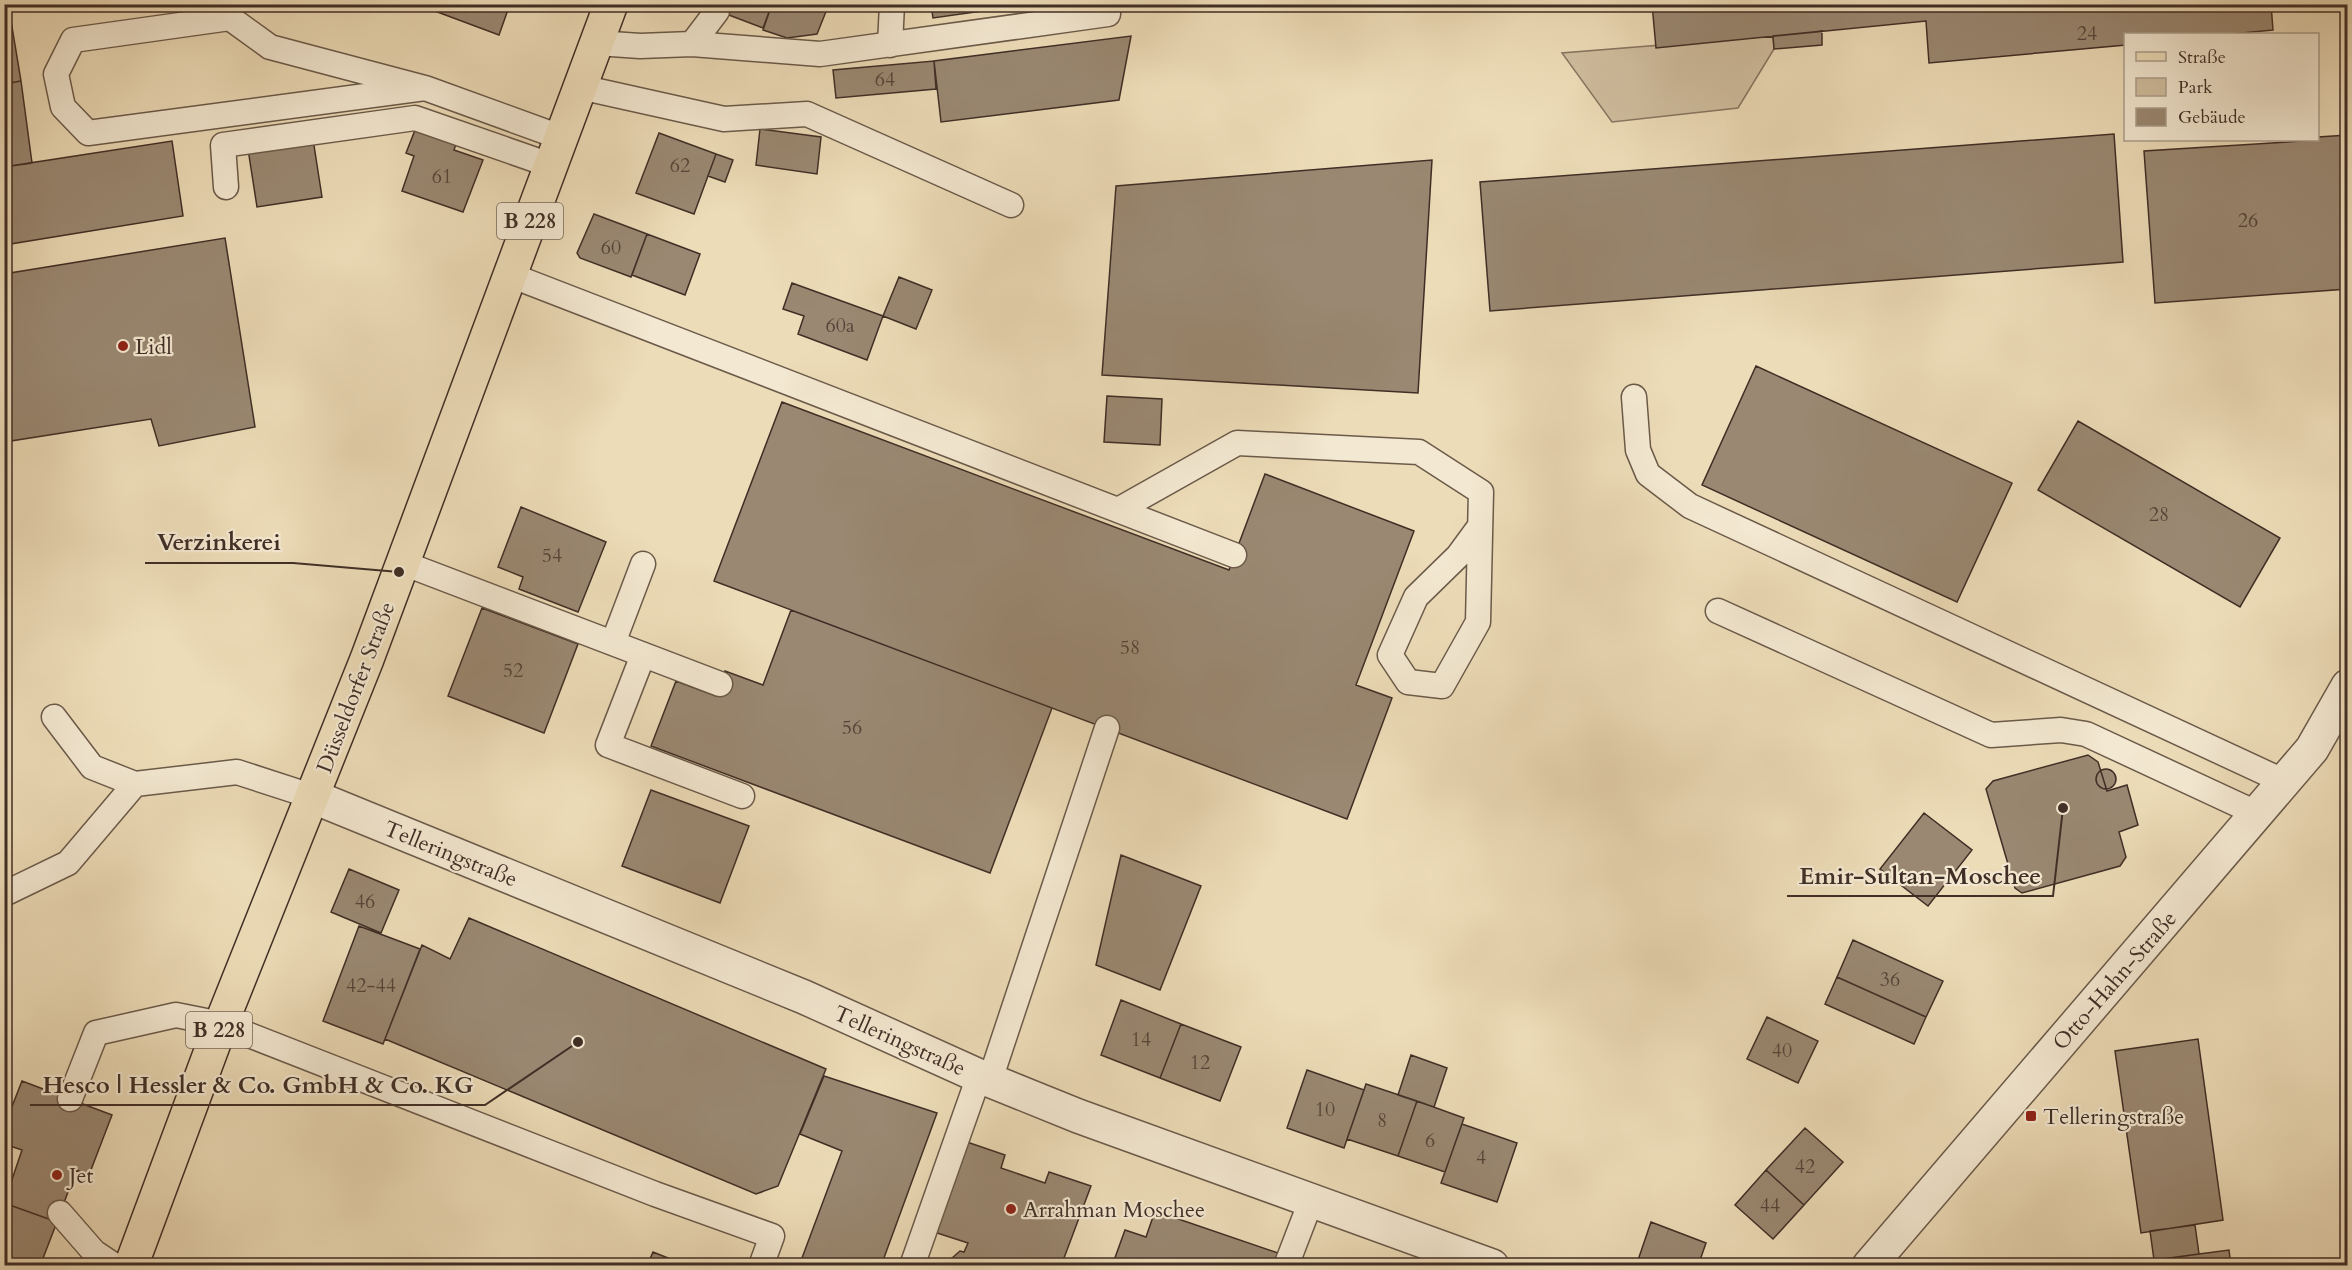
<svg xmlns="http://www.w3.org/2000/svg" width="2352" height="1270" font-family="Cardo,serif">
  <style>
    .green { fill: #d0be9f; stroke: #887662; stroke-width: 1.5 }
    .building { fill: #9a8872; stroke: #402e26; stroke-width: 1.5 }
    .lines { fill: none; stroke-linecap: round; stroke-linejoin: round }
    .lane-casing { stroke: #6b5a4a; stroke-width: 27 }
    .street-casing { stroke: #6b5a4a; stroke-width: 36 }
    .primary-casing { stroke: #402e26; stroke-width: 36 }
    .lane { stroke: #f3e8d1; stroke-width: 24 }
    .street { stroke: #f3e8d1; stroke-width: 33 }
    .primary { stroke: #eddcb8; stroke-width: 33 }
    .poi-dot { fill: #8f2418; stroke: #f3e8d1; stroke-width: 2 }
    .labels { text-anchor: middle; stroke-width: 4.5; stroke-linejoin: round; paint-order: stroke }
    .number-label { font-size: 20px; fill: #564439 }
    .shield { fill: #f3e8d1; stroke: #766659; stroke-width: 1.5 }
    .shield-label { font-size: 21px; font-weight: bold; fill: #402e26 }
    .poi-label { font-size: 22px; fill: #402e26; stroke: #f3e8d1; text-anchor: start }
    .street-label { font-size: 22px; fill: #402e26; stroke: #f3e8d1 }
    .leader { fill: none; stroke: #402e26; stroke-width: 2 }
    .callout-dot { fill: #402e26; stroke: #f3e8d1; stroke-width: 2 }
    .callout-label { font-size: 24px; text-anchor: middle; font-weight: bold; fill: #402e26; stroke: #f3e8d1; stroke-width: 4.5; stroke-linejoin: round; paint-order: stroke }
  </style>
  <rect width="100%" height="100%" fill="#eddcb8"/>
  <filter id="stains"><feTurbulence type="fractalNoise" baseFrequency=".00333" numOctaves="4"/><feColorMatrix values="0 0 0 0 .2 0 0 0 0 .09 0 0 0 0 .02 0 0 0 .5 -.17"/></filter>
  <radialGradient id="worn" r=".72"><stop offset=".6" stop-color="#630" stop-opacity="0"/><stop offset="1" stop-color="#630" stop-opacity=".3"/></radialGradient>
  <!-- green -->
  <path class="green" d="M1773,36L1774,49L1738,108L1612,122L1562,53Z"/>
  <!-- building -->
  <path class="building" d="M425,4H510L499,35L424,7Z
    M700,4H772L763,28Z
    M772,4H829L817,34L787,38L763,30Z
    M931,4H1033L933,18Z
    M1652,4H2271L2273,30L2231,34H2126V45L1929,63L1926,21L1656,48Z
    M4,5L10,15L21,81L4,84Z
    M1822,31V45L1774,49L1773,36Z
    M1131,36L1119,100L941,122L934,61Z
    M934,61L936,89L836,98L833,70Z
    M21,81L32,163L4,167V84Z
    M417,125L457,141L454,150L483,160L463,212L402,191L414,156L406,153Z
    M760,129L821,137L817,174L756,165Z
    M659,133L716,154L694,214L636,193Z
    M2114,134L2123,262L1490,311L1480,182Z
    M2348,135V289L2155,303L2144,151L2318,140V137Z
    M313,139L322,197L257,207L248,149Z
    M172,141L183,216L4,245V167Z
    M716,154L733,160L725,182L708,176Z
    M1432,160L1418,393L1102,375L1116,186Z
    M594,214L647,234L631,277L580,258L577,253Z
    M647,234L700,254L685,295L632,275Z
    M225,238L255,427L159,446L151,419L4,442V274Z
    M899,277L932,290L916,329L883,316Z
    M792,283L883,316L867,360L798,334L804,316L783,309Z
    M1756,366L2012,483L1957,602L1702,485Z
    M1107,396L1162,399L1160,445L1104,442Z
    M782,402L1229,570L1265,474L1414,531L1356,685L1392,698L1347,819L714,581Z
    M2078,421L2280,538L2240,607L2038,490Z
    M521,507L606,542L578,612L519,589L523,577L498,567Z
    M482,608L578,644L544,733L448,696Z
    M791,610L1052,708L990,873L651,746L676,681L716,696L725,671L763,685Z
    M2088,755L2098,762L2107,791L2127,785L2138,825L2119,832L2126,857L2120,866L2022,893L2015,888L1986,789L1993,781Z
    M2096 779a10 10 0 1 1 20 0a10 10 0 1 1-20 0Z
    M651,790L749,826L720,903L622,866Z
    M1924,813L1972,850L1928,906L1880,869Z
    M1121,855L1201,886L1160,990L1096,965Z
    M349,869L399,890L381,933L331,912Z
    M469,918L826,1069L778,1186L756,1194L385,1039L422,945L450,959Z
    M359,926L420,949L383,1044L323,1021Z
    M1853,940L1943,981L1926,1017L1837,977Z
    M1837,977L1926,1017L1914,1044L1825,1004Z
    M1121,1000L1181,1024L1160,1078L1101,1055Z
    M1767,1017L1818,1041L1798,1083L1747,1059Z
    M1181,1024L1241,1047L1220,1101L1160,1078Z
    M2198,1039L2223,1220L2141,1233L2115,1051Z
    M1411,1055L1447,1068L1434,1107L1398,1095Z
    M1307,1070L1364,1090L1344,1148L1287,1128Z
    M824,1076L937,1113L881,1266H799L842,1151L800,1134Z
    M22,1081L112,1115L89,1175L76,1170L57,1222L4,1203L22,1150L4,1144V1127Z
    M1366,1084L1417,1101L1398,1156L1347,1139Z
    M1417,1101L1464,1118L1445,1172L1398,1156Z
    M1462,1124L1517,1143L1497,1202L1441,1183Z
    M1805,1128L1843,1162L1804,1205L1766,1170Z
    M967,1142L1005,1155L1001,1168L1045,1183L1049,1172L1091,1186L1061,1266H1028L1021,1263L1020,1266H943L960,1251L964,1252L968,1243L931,1231Z
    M1766,1170L1804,1205L1773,1239L1735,1205Z
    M4,1203L57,1222L40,1266H26L4,1257Z
    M1155,1211L1278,1253L1274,1266H1112L1125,1230L1146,1237Z
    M1651,1222L1706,1243L1698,1266H1636Z
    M2195,1225L2199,1254L2154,1260L2150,1231Z
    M2229,1250L2231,1266H2114L2199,1254Z
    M653,1252L688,1266H647Z"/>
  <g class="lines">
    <!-- lane casing -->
    <g class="lane-casing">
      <path id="lane" d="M597,43L640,46L692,44L717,11
        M692,44L820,54L1108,14
        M890,45L892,4
        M580,87L724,119L807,114L1011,205
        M425,88L270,47L230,18L73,40L56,74L63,107L88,133L425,88L560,137
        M226,187L223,145L415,118L550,165
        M510,275L1234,555
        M1634,397L1638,450L1648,474L1690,506L2283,781
        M1118,510L1237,443L1419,452L1481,492L1478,622L1442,686L1408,682L1390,655L1416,597L1458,556L1480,526
        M403,563L720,684
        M1718,611L1991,735L2061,730L2086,734L2256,813
        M613,643L643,564
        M643,655L608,745L742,796
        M54,717L92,767L135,784L237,772L314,797
        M4,894L68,863L135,784
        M990,1080L1107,728
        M70,1099L96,1033L176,1015L221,1024L655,1194L772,1236L761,1266
        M60,1213L94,1252L115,1266
        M912,1266L979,1076
        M1286,1266L1311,1201"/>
    </g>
    <!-- street casing -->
    <g class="street-casing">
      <path id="street" d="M314,797L804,997L979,1076L1078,1116L1492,1266
        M1869,1266L2312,749L2348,686"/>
    </g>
    <!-- primary casing -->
    <g class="primary-casing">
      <path id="primary" d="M131,1266L221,1024L367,659L611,4"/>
    </g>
    <!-- lane -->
    <use href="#lane" class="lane"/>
    <!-- street -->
    <use href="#street" class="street"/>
    <!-- primary -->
    <use href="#primary" class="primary"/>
  </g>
  <!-- markers -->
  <g class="poi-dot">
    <circle cx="123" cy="346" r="6"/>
    <rect x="2025" y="1110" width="12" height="12" rx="3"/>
    <circle cx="57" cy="1175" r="6"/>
    <circle cx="1011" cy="1209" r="6"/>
  </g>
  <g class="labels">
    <!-- number labels -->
    <g class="number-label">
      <text x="2087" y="40">24</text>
      <text x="885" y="86">64</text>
      <text x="680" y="172">62</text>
      <text x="442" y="183">61</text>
      <text x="2248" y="227">26</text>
      <text x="611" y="254">60</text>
      <text x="840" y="332">60a</text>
      <text x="2159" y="521">28</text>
      <text x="552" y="562">54</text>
      <text x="1130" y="654">58</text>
      <text x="513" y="677">52</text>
      <text x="852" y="734">56</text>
      <text x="365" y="908">46</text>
      <text x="1890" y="986">36</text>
      <text x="371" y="992">42-44</text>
      <text x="1141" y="1046">14</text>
      <text x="1782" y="1057">40</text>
      <text x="1200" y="1069">12</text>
      <text x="1325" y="1116">10</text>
      <text x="1382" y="1127">8</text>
      <text x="1430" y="1147">6</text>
      <text x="1481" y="1164">4</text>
      <text x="1805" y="1173">42</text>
      <text x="1770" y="1212">44</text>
    </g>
    <!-- shield labels -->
    <g class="shield">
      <rect x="497" y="203" width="66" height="36" rx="4.5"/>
      <rect x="186" y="1012" width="66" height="36" rx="4.5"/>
    </g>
    <g class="shield-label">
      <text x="530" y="228">B 228</text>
      <text x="219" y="1037">B 228</text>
    </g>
    <!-- poi labels -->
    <g class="poi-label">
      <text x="135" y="354">Lidl</text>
      <text x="2043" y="1124">Telleringstraße</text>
      <text x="69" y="1183">Jet</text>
      <text x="1023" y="1217">Arrahman Moschee</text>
    </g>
    <!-- street labels -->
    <g class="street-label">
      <text transform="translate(355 687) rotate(-69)" y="8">Düsseldorfer Straße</text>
      <text transform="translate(451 853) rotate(22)" y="8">Telleringstraße</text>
      <text transform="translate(2114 980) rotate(-49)" y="8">Otto-Hahn-Straße</text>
      <text transform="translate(900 1040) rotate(24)" y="8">Telleringstraße</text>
    </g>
  </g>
  <!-- callouts -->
  <path class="leader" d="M399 572L293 563H145M2063 808L2053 896H1787M578 1042L485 1105H30"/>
  <g class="callout-dot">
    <circle cx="399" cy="572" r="6"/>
    <circle cx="2063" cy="808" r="6"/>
    <circle cx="578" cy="1042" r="6"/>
  </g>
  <g class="callout-label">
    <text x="219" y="550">Verzinkerei</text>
    <text x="1920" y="884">Emir-Sultan-Moschee</text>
    <text x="258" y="1093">Hesco | Hessler &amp; Co. GmbH &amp; Co. KG</text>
  </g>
  <!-- margin -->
  <rect width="2352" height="1270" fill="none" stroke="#eddcb8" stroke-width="24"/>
  <rect x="6" y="6" width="2340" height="1258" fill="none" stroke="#402e26" stroke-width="3"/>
  <rect x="12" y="12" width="2328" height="1246" fill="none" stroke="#402e26" stroke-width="1.5"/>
  <!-- legend -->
  <rect x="2124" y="33" width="195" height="108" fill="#f3e8d1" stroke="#ab9e8d" stroke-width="1.5"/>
  <rect x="2136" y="52" width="30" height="9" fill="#eddcb8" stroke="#ab9e8d" stroke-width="1.5"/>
  <text x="2178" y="63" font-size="18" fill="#402e26">Straße</text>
  <rect x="2136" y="78" width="30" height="18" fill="#d0be9f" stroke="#ab9e8d" stroke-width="1.5"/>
  <text x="2178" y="93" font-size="18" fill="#402e26">Park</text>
  <rect x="2136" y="108" width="30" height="18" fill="#9a8872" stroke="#ab9e8d" stroke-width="1.5"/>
  <text x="2178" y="123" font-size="18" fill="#402e26">Gebäude</text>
  <rect width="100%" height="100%" filter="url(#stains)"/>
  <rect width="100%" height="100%" fill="url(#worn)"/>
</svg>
